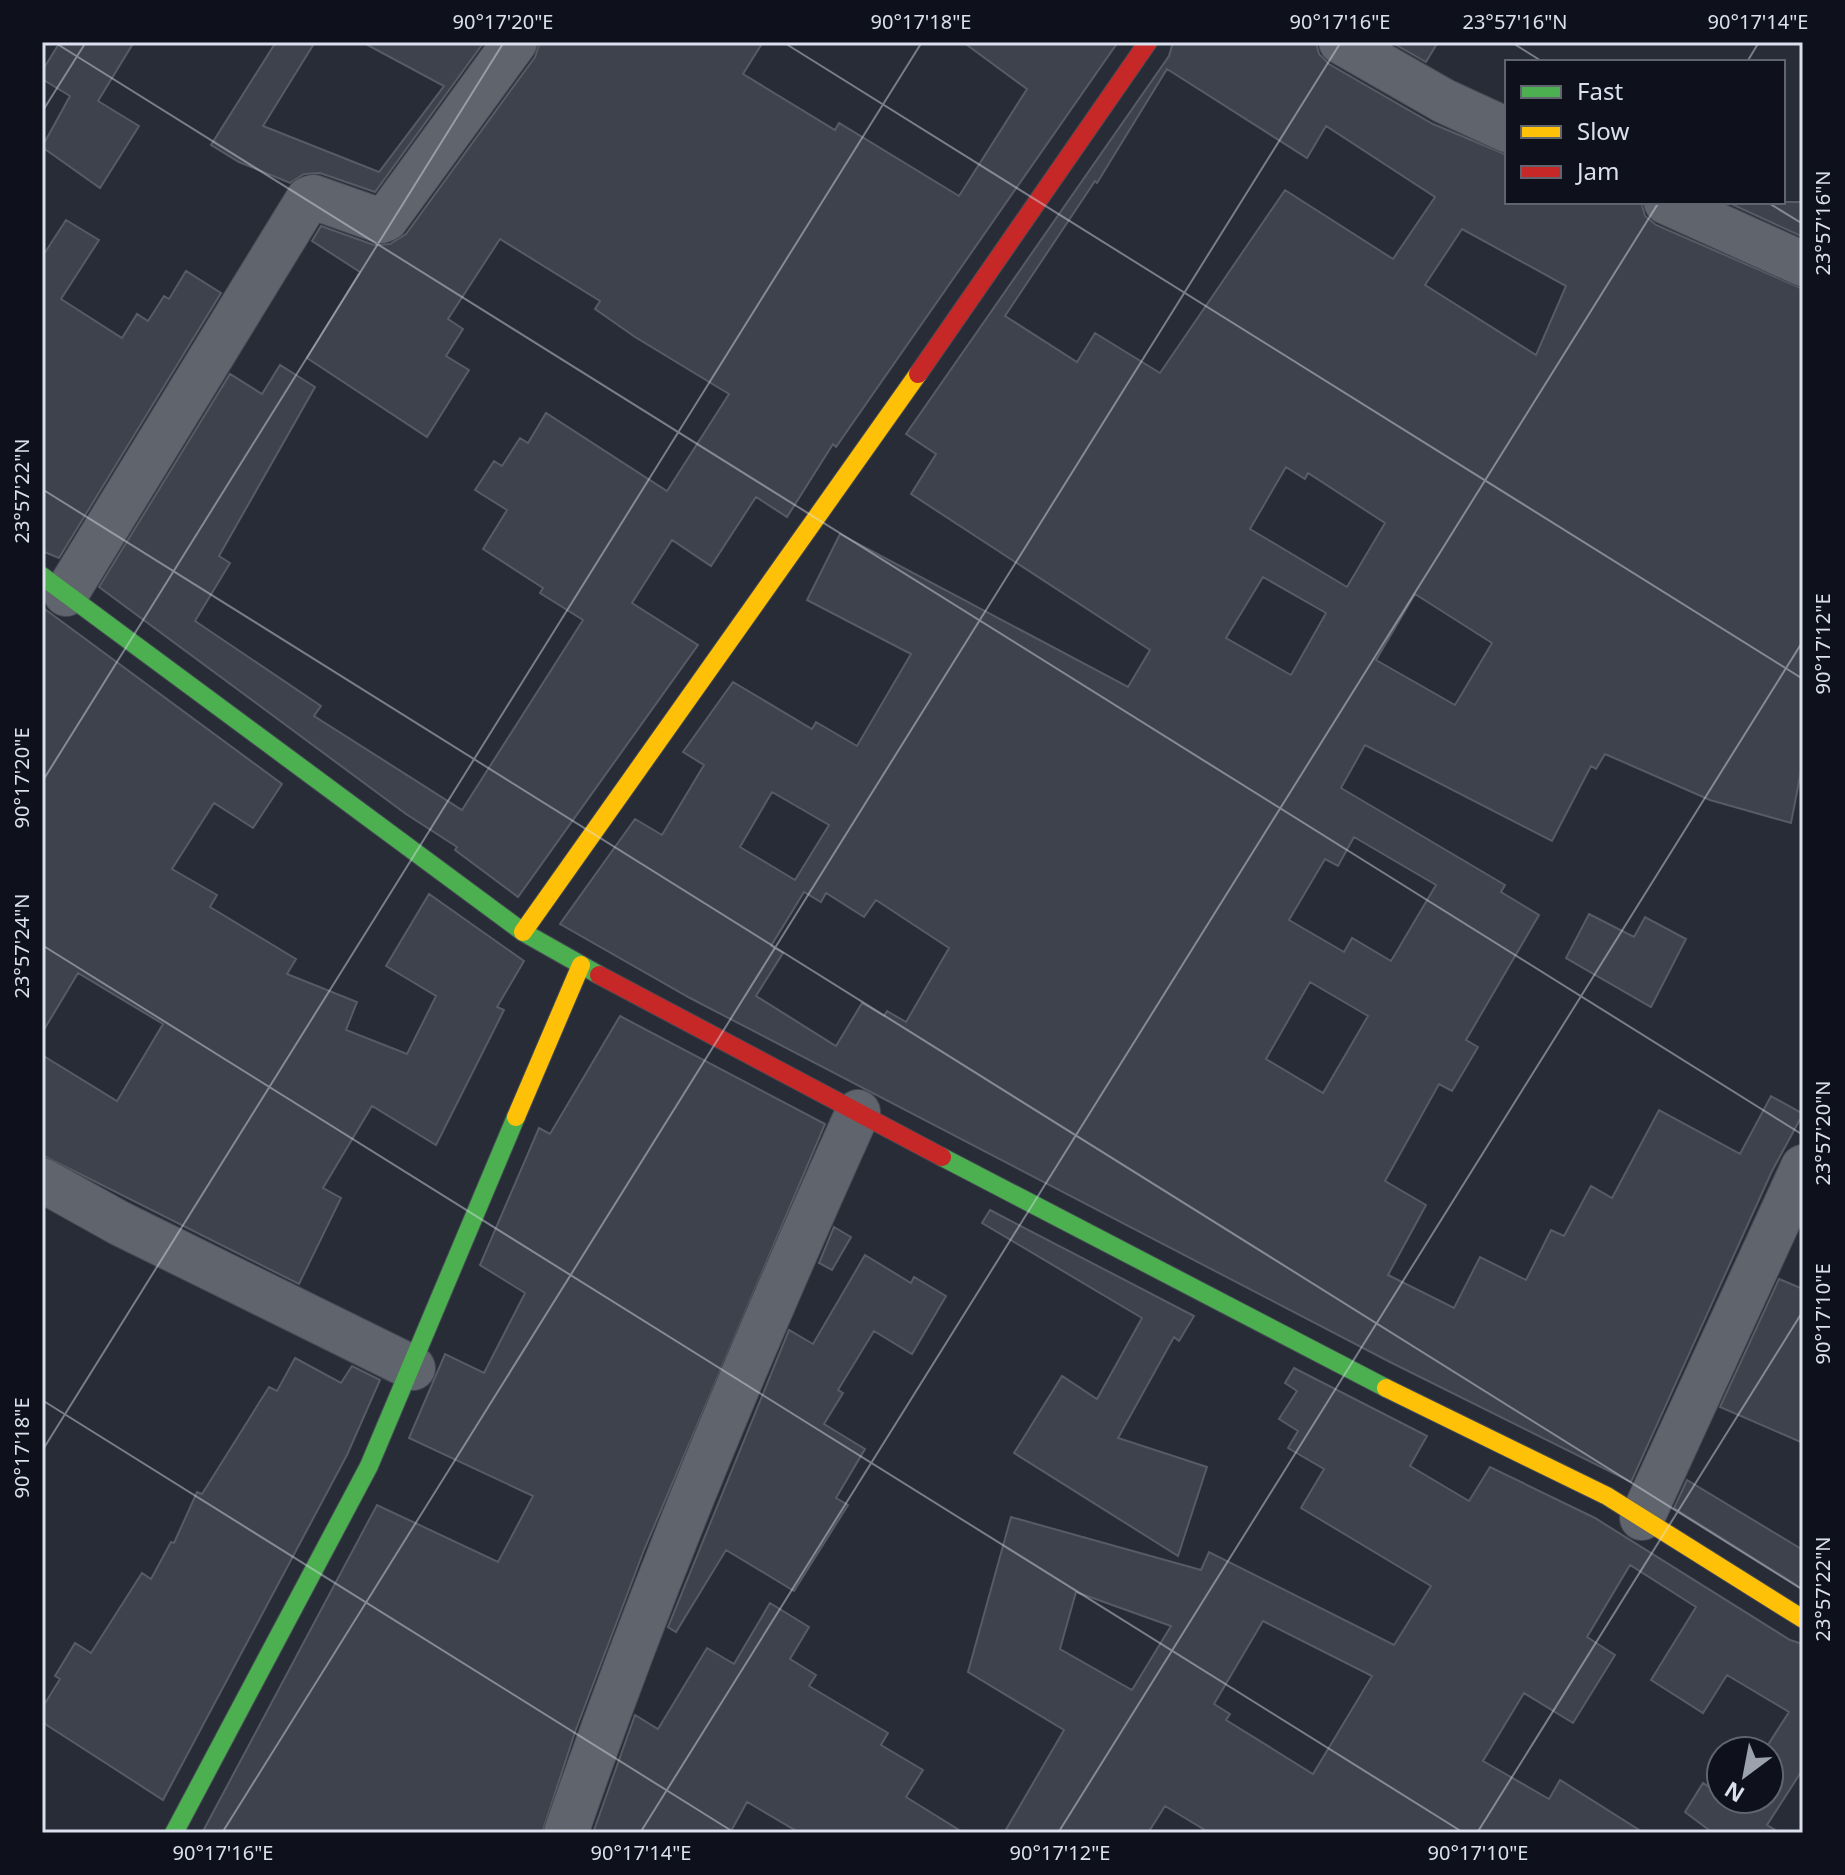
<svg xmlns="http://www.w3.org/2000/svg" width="1845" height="1875" font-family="'Noto Sans',sans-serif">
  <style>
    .building { fill: #3e424c; stroke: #565b65; stroke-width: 2; fill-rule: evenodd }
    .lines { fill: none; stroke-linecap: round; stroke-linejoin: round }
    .street-casing { stroke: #454954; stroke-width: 46 }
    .fast-casing { stroke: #454954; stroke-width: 20 }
    .slow-casing { stroke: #454954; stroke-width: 20 }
    .jam-casing { stroke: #454954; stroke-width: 20 }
    .street { stroke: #60646d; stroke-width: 44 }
    .fast { stroke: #4caf50; stroke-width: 18 }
    .slow { stroke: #ffc107; stroke-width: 18 }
    .jam { stroke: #c62828; stroke-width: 18 }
    .ticks { fill: none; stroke: #dbe0ee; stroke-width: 2; stroke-opacity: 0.45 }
    .neatline { fill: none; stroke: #dbe0ee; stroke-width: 3 }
    .ticks-label { font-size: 20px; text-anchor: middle; fill: #dbe0ee }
  </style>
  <rect width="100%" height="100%" fill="#272c37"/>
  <!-- building -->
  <path class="building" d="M60,42H134L98,101L139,126L100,188L42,147L70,96L42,79V71Z
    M276,42H315L263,126L379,172L444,86L362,42H484L375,192L320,173L304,174L290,183L239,162L211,145Z
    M540,42H763L743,74L835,130L839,123L959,196L1027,89L963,42H1118L836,447L833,444L787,517L756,497L711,566L672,540L632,603L698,645L518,897L455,850L457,847L406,814L99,587L230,374L262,394L280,365L315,387L219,556L230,563L195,621L321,706L314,716L462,810L583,620L540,593L543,588L483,549L507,510L475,490L494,461L502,466L520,438L528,443L546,413L667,491L729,394L635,337L595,309L600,301L500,239L448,319L463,329L446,356L469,370L427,437L307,358L360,272L312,241L321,226L374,245L390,244L406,234L535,57Z
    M1173,42H1316L1319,54L1329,64L1433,124L1507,155V202H1641L1645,216L1656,225L1803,289V761L1791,823L1710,800L1605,754L1596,769L1591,766L1552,841L1365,745L1341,788L1505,885L1501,892L1539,915L1466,1040L1478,1047L1452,1091L1439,1084L1385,1181L1426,1205L1388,1275L1454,1308L1480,1257L1526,1280L1551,1230L1564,1236L1591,1186L1612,1198L1659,1110L1740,1154L1771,1096L1803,1114L1772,1171L1631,1482L1390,1362L690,998L560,924L635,819L662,835L704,765L683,752L733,682L812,729L816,722L857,746L911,654L807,600L840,534L1128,687L1150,650L911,494L936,454L906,434L1169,56ZM1167,69L1307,158L1326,126L1435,197L1393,259L1285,190L1160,373L1095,333L1077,362L1005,316L1095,181L1097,183ZM1462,229L1566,286L1536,355L1425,285ZM1286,467L1305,479L1308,473L1385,523L1347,587L1250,529ZM1263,577L1326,613L1291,675L1226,638ZM1415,594L1492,643L1455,705L1376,660ZM772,792L829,825L795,880L740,847ZM1354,837L1436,885L1391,961L1352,938L1344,952L1289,920L1325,859L1338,866ZM804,892L821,902L826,893L864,917L876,900L949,948L906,1022L887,1011L884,1016L862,1003L836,1046L756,996L783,953L771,946ZM1310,982L1368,1016L1323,1093L1266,1059Z
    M1391,42H1438L1426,62Z
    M1727,202H1803V237Z
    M66,220L99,240L61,299L122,338L137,314L148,321L164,296L169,299L186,271L221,293L59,558L42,551V257Z
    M42,607L282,784L253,828L214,803L172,869L217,895L210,907L296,959L287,974L357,1002L346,1030L407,1054L436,996L386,966L429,894L524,961L497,1007L504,1010L436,1145L372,1106L323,1188L341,1198L299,1284L42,1155V1055L117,1101L163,1024L78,973L42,1033Z
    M1589,914L1634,937L1645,917L1686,939L1651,1007L1566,958Z
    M620,1016L825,1124L644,1550L575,1732L542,1833H202L377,1505L498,1562L533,1496L409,1438L445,1354L484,1373L525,1293L480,1265L539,1128L550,1134Z
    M990,1210L1194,1316L1179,1341L1174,1337L1118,1438L1207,1467L1178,1556L1014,1453L1062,1376L1097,1399L1142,1318L982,1223Z
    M834,1227L851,1237L832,1270L819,1263Z
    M865,1255L911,1283L914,1277L946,1296L912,1354L874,1331L838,1390L843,1393L824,1424L865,1449L836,1498L848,1505L794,1591L726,1550L676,1632L668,1627L789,1330L813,1344Z
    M1779,1279L1803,1289V1443L1720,1407Z
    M295,1358L341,1383L352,1366L380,1380L347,1455L163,1800L42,1722V1708L60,1679L55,1676L75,1643L91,1653L142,1573L151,1579L171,1542L174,1543L197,1492L202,1494L269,1387L277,1391Z
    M1294,1368L1427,1436L1410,1466L1469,1501L1490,1467L1595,1518L1790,1640L1803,1644V1769L1767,1825L1780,1833H1713L1685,1812L1703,1783L1721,1795V1799L1732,1802L1734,1799H1769V1751H1764L1789,1712L1727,1675L1703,1713L1651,1680L1696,1607L1630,1565L1587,1637L1615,1655L1573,1723L1524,1693L1483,1761L1549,1799L1560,1780L1644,1833H1210L1165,1806L1148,1833H1004L1064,1730L968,1672L1011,1517L1201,1570L1209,1552L1394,1645L1431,1586L1301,1508L1324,1469L1288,1448L1298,1431L1279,1419L1297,1391L1285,1383ZM1076,1592L1171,1626L1132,1690L1060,1649ZM1263,1621L1372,1676L1313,1774L1226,1720L1230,1714L1214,1704Z
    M1687,1480L1803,1550V1589L1674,1508Z
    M770,1603L809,1627L790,1659L816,1675L809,1686L888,1733L881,1745L923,1770L906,1797L964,1833H800L747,1802L730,1833H593L635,1715L658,1729L707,1648L734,1664Z"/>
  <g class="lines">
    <!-- street casing -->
    <g class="street-casing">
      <path id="street" d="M1341,42L1444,101L1507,130
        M1666,202L1803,264
        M66,594L308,199L313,197L381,221L386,219L515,42
        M42,1180L119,1223L413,1368
        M1642,1518L1803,1167
        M566,1833C651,1587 751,1349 858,1112"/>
    </g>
    <!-- fast casing -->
    <g class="fast-casing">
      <path id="fast" d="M42,576L523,932L599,975
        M942,1157L1386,1388
        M174,1833L369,1466L516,1117"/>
    </g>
    <!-- slow casing -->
    <g class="slow-casing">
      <path id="slow" d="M523,932L918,374
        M516,1117L581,965
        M1386,1388L1607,1496L1803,1619"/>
    </g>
    <!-- jam casing -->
    <g class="jam-casing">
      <path id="jam" d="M918,374L1148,42
        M599,975L942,1157"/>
    </g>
    <!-- street -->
    <use href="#street" class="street"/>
    <!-- fast -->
    <use href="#fast" class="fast"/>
    <!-- slow -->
    <use href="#slow" class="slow"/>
    <!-- jam -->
    <use href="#jam" class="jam"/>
  </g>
  <!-- ticks -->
  <path class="ticks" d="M54,42L1803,1135M783,42L1803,679M1511,42L1543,62M1747,62L1759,42M42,112L86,42M1767,202L1803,224M42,489L1803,1590M42,782L504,42M42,945L1464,1833M42,1400L735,1833M42,1451L922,42M222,1833L1341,42M640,1833L1659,202M1058,1833L1803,641M1477,1833L1803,1311"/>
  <!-- border -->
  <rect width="1845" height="1875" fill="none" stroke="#0e111b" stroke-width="88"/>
  <!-- legend -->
  <rect x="1505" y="60" width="280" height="144" fill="#0e111b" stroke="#60646f" stroke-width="2"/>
  <rect x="1521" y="86" width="40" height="12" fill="#4caf50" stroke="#60646f" stroke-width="2"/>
  <text x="1577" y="100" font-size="24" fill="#dbe0ee">Fast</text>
  <rect x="1521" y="126" width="40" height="12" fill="#ffc107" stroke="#60646f" stroke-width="2"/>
  <text x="1577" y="140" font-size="24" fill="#dbe0ee">Slow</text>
  <rect x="1521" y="166" width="40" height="12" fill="#c62828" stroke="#60646f" stroke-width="2"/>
  <text x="1577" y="180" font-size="24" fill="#dbe0ee">Jam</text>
  <!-- north arrow -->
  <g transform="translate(1745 1775) rotate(212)"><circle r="38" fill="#0e111b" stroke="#60646f" stroke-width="2"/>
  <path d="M0-6L14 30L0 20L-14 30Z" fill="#9ca1ae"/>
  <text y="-12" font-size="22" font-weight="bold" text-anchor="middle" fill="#dbe0ee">N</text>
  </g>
  <rect x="44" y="44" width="1757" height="1787" class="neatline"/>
  <g class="ticks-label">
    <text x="503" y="29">90°17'20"E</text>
    <text x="921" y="29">90°17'18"E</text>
    <text x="1340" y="29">90°17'16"E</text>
    <text x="1515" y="29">23°57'16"N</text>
    <text x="1758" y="29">90°17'14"E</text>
    <text transform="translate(1823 223) rotate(-90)" y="7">23°57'16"N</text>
    <text transform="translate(22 491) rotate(-90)" y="7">23°57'22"N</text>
    <text transform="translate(1823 644) rotate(-90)" y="7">90°17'12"E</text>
    <text transform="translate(22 778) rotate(-90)" y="7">90°17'20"E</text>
    <text transform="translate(22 946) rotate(-90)" y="7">23°57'24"N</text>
    <text transform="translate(1823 1133) rotate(-90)" y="7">23°57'20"N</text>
    <text transform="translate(1823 1314) rotate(-90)" y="7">90°17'10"E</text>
    <text transform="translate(22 1448) rotate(-90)" y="7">90°17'18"E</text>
    <text transform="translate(1823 1589) rotate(-90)" y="7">23°57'22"N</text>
    <text x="223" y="1860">90°17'16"E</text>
    <text x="641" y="1860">90°17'14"E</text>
    <text x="1060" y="1860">90°17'12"E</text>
    <text x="1478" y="1860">90°17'10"E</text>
  </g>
</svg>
